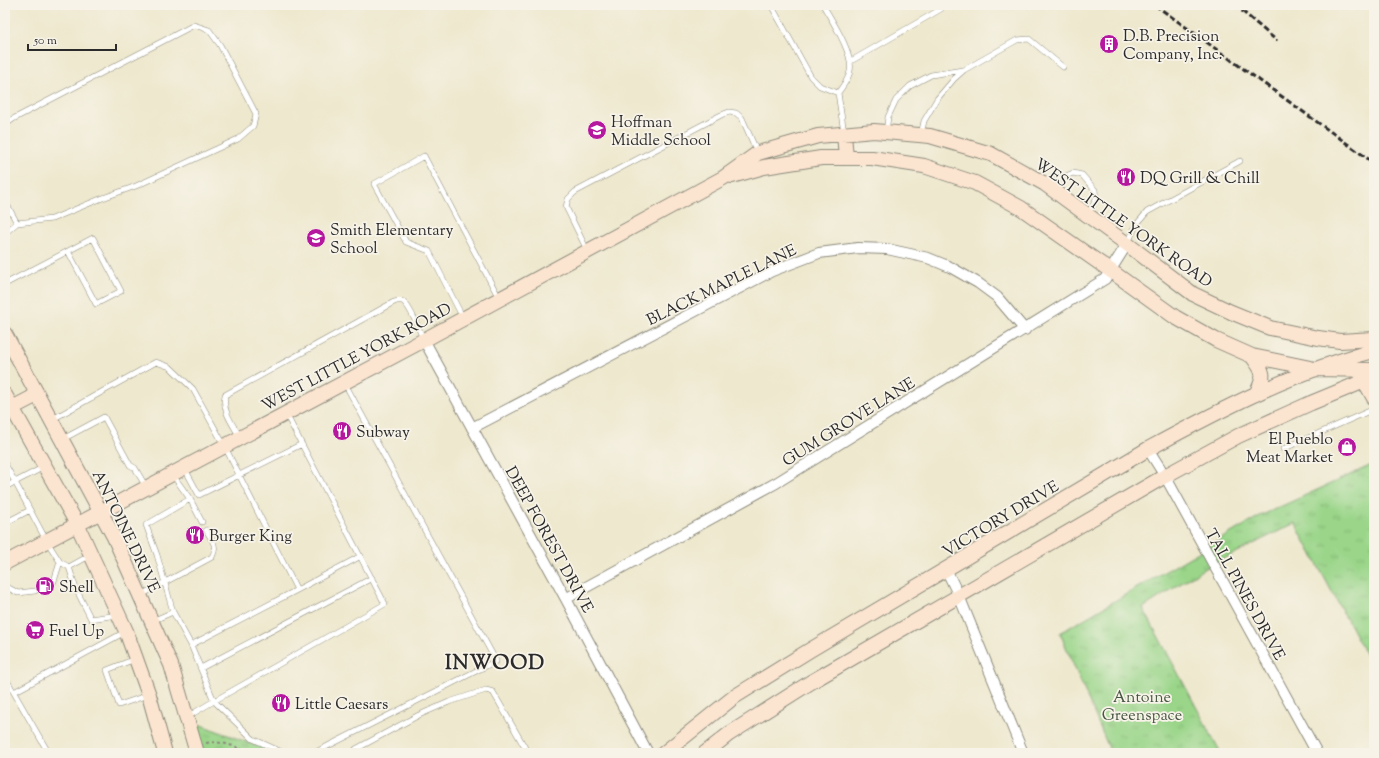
<svg xmlns="http://www.w3.org/2000/svg" width="1379" height="758" font-family="'Sorts Mill Goudy',serif">
  <style>
    .park { fill: url(#park-tufts); stroke: #62805a }
    .lines { fill: none; stroke-linecap: round; stroke-linejoin: round }
    .lane-casing { stroke: #8c8a7c; stroke-width: 6 }
    .street-casing { stroke: #8c8a7c; stroke-width: 12 }
    .secondary-casing { stroke: #8c8a7c; stroke-width: 16 }
    .path { stroke: #8c8a7c; stroke-width: 2; stroke-dasharray: 3 3; stroke-linecap: butt }
    .lane { stroke: #fff; stroke-width: 5 }
    .street { stroke: #fff; stroke-width: 10 }
    .secondary { stroke: #fce5d0; stroke-width: 14 }
    .rail { stroke: #2b2b2b; stroke-width: 3; stroke-dasharray: 6 3; stroke-linecap: butt }
    .labels { text-anchor: middle; stroke-width: 3.5; stroke-linejoin: round; paint-order: stroke }
    .poi-label { font-size: 16px; fill: #2b2b2b; stroke: #f7f3e8; text-anchor: start }
    .street-label { font-size: 16px; fill: #2b2b2b; stroke: #f7f3e8 }
    .park-label { font-size: 16px; fill: #475642; stroke: #f7f3e8 }
    .district-label { font-size: 20px; font-weight: bold; letter-spacing: 1px; fill: #2b2b2b; stroke: #f7f3e8 }
  </style>
  <defs>
    <pattern id="park-tufts" width="24" height="20" patternUnits="userSpaceOnUse"><rect width="24" height="20" fill="#9ad589"/><path d="M3 7l-1-3M5 7V3M7 7l1-3M15 17l-1-3M17 17v-4M19 17l1-3" fill="none" stroke="#85b776"/></pattern>
  </defs>
  <rect width="100%" height="100%" fill="#f7f3e8"/>
  <filter id="ink" filterUnits="userSpaceOnUse"><feTurbulence type="fractalNoise" baseFrequency=".025" numOctaves="2"/><feDisplacementMap in="SourceGraphic" scale="8" xChannelSelector="R" yChannelSelector="G"/><feConvolveMatrix kernelMatrix="1 2 1 2 8 2 1 2 1" color-interpolation-filters="sRGB"/></filter>
  <filter id="wash" filterUnits="userSpaceOnUse"><feTurbulence type="fractalNoise" baseFrequency=".012" numOctaves="4" result="noise"/><feDisplacementMap in="SourceGraphic" scale="16" xChannelSelector="R" yChannelSelector="G"/><feGaussianBlur stdDeviation="0.9" result="paint"/><feColorMatrix in="noise" values="0 0 0 0 0 0 0 0 0 0 0 0 0 0 0 0 0 1.4 0 .05"/><feComposite in="paint" operator="in"/></filter>
  <g filter="url(#wash)">
    <rect width="100%" height="100%" fill="#eee8ce"/>
    <!-- park -->
    <path class="park" d="M1374,464V670L1295,523L1200,571L1143,608L1221,753H1111L1060,633L1260,516Z
      M199,725H201L276,753H203L197,729Z"/>
  </g>
  <g filter="url(#ink)">
    <g class="lines">
      <!-- lane casing -->
      <g class="lane-casing">
        <path id="lane" d="M771,5L811,77L820,86L838,93
          M823,5C832,21 854,54 850,71C849,79 842,87 838,93L844,133
          M851,61L941,9L942,5
          M5,125L13,119L194,25L209,30L220,45L256,114L253,126L238,139L136,186L100,199L52,219L17,223L5,233
          M886,132L888,117L896,100L910,86L931,75L963,70
          M921,135L924,121L937,99L954,79L964,70L1017,40L1029,39L1063,67
          M1050,186L1057,180L1073,173L1082,175L1095,190L1096,199L1088,215
          M5,201L17,223
          M1128,243L1136,225L1147,212L1240,161
          M587,250L566,207L568,199L575,192L721,115L729,112L736,113L742,118L757,152
          M5,284L93,238L121,291L96,304L68,251
          M463,318L429,251L406,242L374,184L424,156L499,298
          M51,420L156,362L170,367L193,389L224,445L297,590L191,645L173,612L152,621
          M240,437C232,423 222,411 225,395L394,302C397,301 401,300 404,302C410,307 420,331 423,339
          M63,439L104,417L130,465L135,468L146,487
          M1283,449L1374,409
          M5,464L15,482L5,487
          M44,467L15,482L46,540L60,562L69,567
          M185,469L199,495L302,444
          M172,474L190,499L202,522
          M5,523L30,510
          M89,556L69,567L76,589L91,619L117,615
          M54,581L60,562
          M5,586L18,593L35,591
          M297,590L361,556
          M141,595L212,557C218,546 212,540 206,530
          M173,612L157,555L146,525L190,499
          M191,645L214,701L385,604L286,414
          M135,659L107,670L119,705L148,695
          M201,668L372,578
          M5,677L48,752L46,753
          M14,692L125,632
          M187,717L214,701L253,739L284,753
          M314,753L496,661L344,382
          M359,753L356,749L419,715L449,702L486,690L493,692L528,753"/>
      </g>
      <!-- street casing -->
      <g class="street-casing">
        <path id="street" d="M424,340L566,599L648,753
          M472,428L772,271L819,253L858,248L887,249L928,258L950,267L978,283L997,297L1025,330
          M1148,449L1165,476L1317,753
          M946,569L959,596L1023,753
          M566,599L579,591L776,483L1105,279L1127,244"/>
      </g>
      <!-- secondary casing -->
      <g class="secondary-casing">
        <path id="secondary" d="M844,134L846,158
          M732,176L764,167L821,158H872L924,166L975,183L1021,208L1111,271L1175,317L1216,340L1252,356L1315,369L1374,370
          M5,334L114,537L171,665L197,753
          M1252,356C1264,372 1266,375 1256,394
          M1360,373L1374,398
          M5,395L77,524L126,631L149,695L165,753
          M12,408L37,395
          M5,563L424,340L723,178L758,153L818,136L874,131L930,136L991,154L1045,184L1127,244L1193,294L1231,312L1270,328L1318,338L1340,341L1374,339
          M664,753L734,697L810,650L1148,449C1220,410 1294,371 1374,351
          M705,753L729,734L811,682L1165,476L1238,436L1311,403L1374,377"/>
      </g>
      <!-- path -->
      <path class="path" d="M206,743C223,740 237,748 253,753"/>
      <!-- lane -->
      <use href="#lane" class="lane"/>
      <!-- street -->
      <use href="#street" class="street"/>
      <!-- secondary -->
      <use href="#secondary" class="secondary"/>
      <!-- rail -->
      <path class="rail" d="M1155,5L1374,163
        M1235,5L1277,41"/>
    </g>
  </g>
  <!-- icons -->
  <defs>
    <g id="building-disc" transform="scale(1)"><circle r="9.5" fill="#b5179e" stroke="#f7f3e8"/><path d="M-4-6H4V6H1V3H-1V6H-4ZM-2.5-4.3h1.7v1.8h-1.7ZM.8-4.3h1.7v1.8H.8ZM-2.5-1h1.7V.8h-1.7ZM.8-1h1.7V.8H.8Z" fill="#fff"/></g>
    <g id="school-disc" transform="scale(1)"><circle r="9.5" fill="#b5179e" stroke="#f7f3e8"/><path d="M0-5L7-2L0 1L-7-2ZM-4 1L0 2.5L4 1V4Q0 6-4 4Z" fill="#fff"/></g>
    <g id="restaurant-disc" transform="scale(1)"><circle r="9.5" fill="#b5179e" stroke="#f7f3e8"/><path d="M-5-6h1v4h1v-4h1v4h1v-4h1v5L-1.5 .5V6h-2V.5L-5-1ZM5-6V6H3V1.5H1.5Q1.5-4 5-6Z" fill="#fff"/></g>
    <g id="shop-disc" transform="scale(1)"><circle r="9.5" fill="#b5179e" stroke="#f7f3e8"/><path d="M-5-2.5h2.3a2.7 3.5 0 0 1 5.4 0H5L5.5 6h-11ZM-1.5-2.5h3a1.5 2.3 0 0 0-3 0Z" fill="#fff"/></g>
    <g id="fuel-disc" transform="scale(1)"><circle r="9.5" fill="#b5179e" stroke="#f7f3e8"/><path d="M-5.5-6h7V0h2V4h1.3V-2.5L3-4.5l.8-.8L6-3V5H2.5V1h-1V6h-7ZM-4.2-4.7v3.2H.2V-4.7Z" fill="#fff"/></g>
    <g id="supermarket-disc" transform="scale(1)"><circle r="9.5" fill="#b5179e" stroke="#f7f3e8"/><path d="M-6-5.5h2.5l.6 2H6L4.5 2H-2.5L-4.4-4H-6ZM-1.5 3.2a1.3 1.3 0 1 0 .1 0ZM3 3.2a1.3 1.3 0 1 0 .1 0Z" fill="#fff"/></g>
  </defs>
  <g fill-rule="evenodd">
    <use href="#building-disc" x="1109" y="44"/>
    <use href="#school-disc" x="597" y="130"/>
    <use href="#restaurant-disc" x="1126" y="177"/>
    <use href="#school-disc" x="316" y="238"/>
    <use href="#restaurant-disc" x="342" y="431"/>
    <use href="#shop-disc" x="1347" y="447"/>
    <use href="#restaurant-disc" x="195" y="535"/>
    <use href="#fuel-disc" x="45" y="586"/>
    <use href="#supermarket-disc" x="35" y="630"/>
    <use href="#restaurant-disc" x="281" y="703"/>
  </g>
  <g class="labels">
    <!-- poi labels -->
    <g class="poi-label">
      <text x="1123" y="41">D.B. Precision<tspan x="1123" dy="18">Company, Inc.</tspan></text>
      <text x="611" y="127">Hoffman<tspan x="611" dy="18">Middle School</tspan></text>
      <text x="1140" y="183">DQ Grill &amp; Chill</text>
      <text x="330" y="235">Smith Elementary<tspan x="330" dy="18">School</tspan></text>
      <text x="356" y="437">Subway</text>
      <text x="1333" y="444" text-anchor="end">El Pueblo<tspan x="1333" dy="18">Meat Market</tspan></text>
      <text x="209" y="541">Burger King</text>
      <text x="59" y="592">Shell</text>
      <text x="49" y="636">Fuel Up</text>
      <text x="295" y="709">Little Caesars</text>
    </g>
    <!-- street labels -->
    <g class="street-label">
      <text transform="translate(1124 222) rotate(35)" y="6">WEST LITTLE YORK ROAD</text>
      <text transform="translate(721 284) rotate(-26)" y="6">BLACK MAPLE LANE</text>
      <text transform="translate(356 356) rotate(-28)" y="6">WEST LITTLE YORK ROAD</text>
      <text transform="translate(848 421) rotate(-32)" y="6">GUM GROVE LANE</text>
      <text transform="translate(1000 518) rotate(-31)" y="6">VICTORY DRIVE</text>
      <text transform="translate(127 531) rotate(64)" y="6">ANTOINE DRIVE</text>
      <text transform="translate(550 539) rotate(61)" y="6">DEEP FOREST DRIVE</text>
      <text transform="translate(1246 594) rotate(61)" y="6">TALL PINES DRIVE</text>
    </g>
    <!-- park labels -->
    <g class="park-label">
      <text x="1142" y="702">Antoine<tspan x="1142" dy="18">Greenspace</tspan></text>
    </g>
    <!-- district labels -->
    <g class="district-label">
      <text x="495" y="669">INWOOD</text>
    </g>
  </g>
  <!-- margin -->
  <rect width="1379" height="758" fill="none" stroke="#f7f3e8" stroke-width="20"/>
  <!-- scale -->
  <path d="M28 44v6h88v-6" fill="none" stroke="#2b2b2b" stroke-width="2"/>
  <text x="34" y="44" font-size="12" fill="#2b2b2b" stroke="#f7f3e8" stroke-width="3" paint-order="stroke">50 m</text>
</svg>
